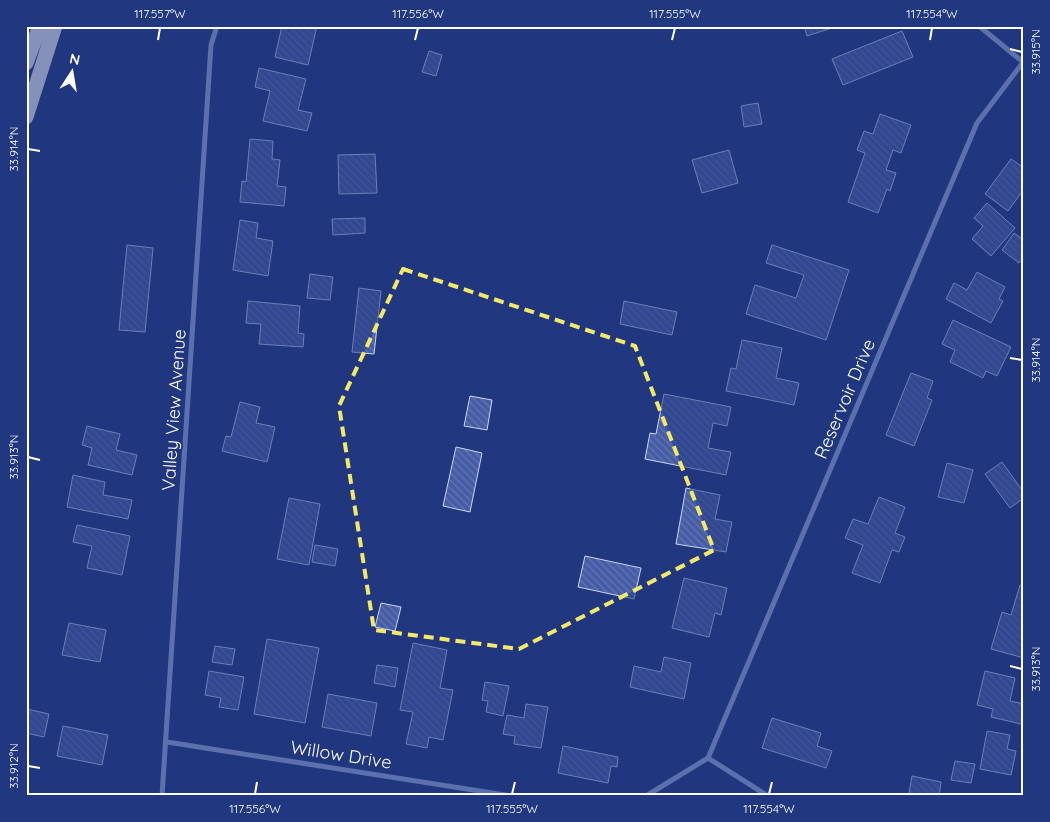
<svg xmlns="http://www.w3.org/2000/svg" width="1050" height="822" font-family="Quicksand,sans-serif">
  <style>
    .building { fill: url(#building-back-hatch); stroke: #cad5f5 }
    .lines { fill: none; stroke-linecap: round; stroke-linejoin: round }
    .street { stroke: #a7b6e7; stroke-width: 5 }
    .highway { stroke: #fff; stroke-width: 15 }
    .marked { fill: none; stroke: #f3e868; stroke-width: 4; stroke-dasharray: 10 6; stroke-linejoin: round }
    .ticks { fill: none; stroke: #fff; stroke-width: 2 }
    .labels { text-anchor: middle; stroke-width: 4; stroke-linejoin: round; paint-order: stroke }
    .street-label { font-size: 18px; fill: #fff; stroke: #21377f }
    .neatline { fill: none; stroke: #fff; stroke-width: 2 }
    .ticks-label { font-size: 12px; text-anchor: middle; fill: #fff }
  </style>
  <defs>
    <pattern id="building-back-hatch" width="6" height="6" patternUnits="userSpaceOnUse" patternTransform="scale(1.25)"><rect width="6" height="6" fill="#465da6"/><path d="M-1 5l2 2M0 0l6 6M5-1l2 2" fill="none" stroke="#6275b3"/></pattern>
  </defs>
  <rect width="100%" height="100%" fill="#21377f"/>
  <!-- building -->
  <path class="building" d="M282,26H317L308,65L275,57Z
    M804,26H838L807,36Z
    M902,31L913,57L843,85L832,59Z
    M429,51L442,55L436,76L422,72Z
    M259,68L306,79L298,110L312,113L307,131L263,121L270,91L255,87Z
    M758,103L762,124L744,127L741,106Z
    M880,114L911,125L901,153L893,150L886,170L896,173L890,191L887,189L878,213L848,202L865,153L857,150L864,131L873,134Z
    M250,139L273,141L272,159L280,160L277,186L286,187L284,206L240,202L242,181L246,182Z
    M729,150L738,183L702,193L692,160Z
    M375,154L377,193L339,194L338,155Z
    M1011,159L1024,168V189L1008,211L985,194Z
    M987,203L1015,228L991,256L972,239L983,226L974,218Z
    M365,218V233L333,235L332,219Z
    M240,220L258,223L256,238L273,241L268,276L233,270Z
    M1014,233L1024,240V256L1019,263L1002,250Z
    M127,245L153,248L145,332L119,330Z
    M772,245L849,270L826,340L746,314L755,285L796,298L804,275L766,263Z
    M977,272L1005,287L999,299L1003,301L991,323L946,299L954,283L967,290Z
    M310,274L333,277L330,300L307,298Z
    M359,288L381,291L374,354L352,352Z
    M248,301L300,306L298,333L304,334L303,347L259,344L261,324L246,323Z
    M624,301L677,312L672,335L620,324Z
    M953,320L1011,347L997,376L986,371L983,378L950,362L955,350L942,344Z
    M742,340L782,348L776,378L799,383L794,405L726,391L731,368L736,369Z
    M911,373L933,381L927,398L932,400L914,446L886,435Z
    M664,394L731,407L727,426L713,423L708,448L731,452L726,475L645,459L650,433L656,434Z
    M470,396L492,400L487,430L464,426Z
    M240,402L260,407L256,423L275,427L267,462L222,451L226,436L231,437Z
    M87,426L120,434L116,450L137,455L132,475L88,465L92,448L82,445Z
    M456,447L482,453L470,512L443,506Z
    M1002,462L1024,493V498L1010,508L985,474Z
    M947,463L973,470L964,503L938,497Z
    M73,475L105,482L103,495L132,500L128,519L67,507Z
    M686,488L720,495L715,519L732,522L726,552L676,544Z
    M879,497L905,507L895,533L905,537L899,552L892,550L880,583L852,573L863,545L845,538L853,519L868,524Z
    M289,498L320,504L309,565L277,559Z
    M77,525L130,536L122,575L87,568L92,546L73,542Z
    M315,545L338,549L335,566L312,562Z
    M585,556L641,568L634,599L578,587Z
    M684,578L727,588L721,615L715,613L709,637L672,628Z
    M1020,585L1024,586V658L991,649L1002,612L1011,615Z
    M381,603L401,607L395,631L375,627Z
    M69,623L106,630L100,662L62,655Z
    M267,639L319,648L305,723L254,714Z
    M413,643L447,650L440,688L453,690L443,740L429,737L427,748L406,744L413,712L400,710Z
    M215,646L235,649L232,665L212,662Z
    M664,657L691,663L684,699L630,687L634,666L661,672Z
    M377,665L398,668L395,687L374,683Z
    M209,671L244,677L238,710L219,707L221,698L205,695Z
    M985,671L1015,678L1010,701L1024,704V714L1021,724L991,717L993,709L977,705Z
    M485,682L509,686L503,716L486,712L488,701L482,700Z
    M328,694L377,703L371,736L322,727Z
    M526,704L548,707L541,748L514,744L515,736L503,734L507,715L524,718Z
    M27,709L49,714L44,737L26,733Z
    M772,718L821,733L817,746L832,751L826,768L762,748Z
    M63,726L108,735L102,765L57,756Z
    M987,731L1010,735L1007,749L1016,751L1011,775L980,769Z
    M563,746L618,757L617,767L611,766L608,783L558,773Z
    M955,761L975,764L971,783L951,780Z
    M912,776L941,782L939,796H921L909,793Z"/>
  <g class="lines">
    <!-- street -->
    <path class="street" d="M979,26L1023,62
      M167,742L512,796
      M708,758L977,123L1024,61
      M708,758L768,796
      M162,796L211,45L217,26
      M646,796L708,758"/>
    <!-- highway -->
    <path class="highway" d="M26,63L40,26
      M26,117L55,26"/>
  </g>
  <!-- marked area -->
  <path d="M0 0H1050V822H0ZM403,269L635,346L714,550L519,649L374,630L339,406Z" fill="#21377f" fill-opacity=".55" fill-rule="evenodd"/>
  <path class="marked" d="M403,269L635,346L714,550L519,649L374,630L339,406Z"/>
  <!-- ticks -->
  <path class="ticks" d="M158,40L160,28M415,40L418,28M672,40L675,28M930,40L932,28M1010,49L1022,52M28,149L40,151M1010,358L1022,360M28,457L40,460M1010,666L1022,669M28,766L40,768M255,794L257,782M512,794L515,782M769,794L772,782"/>
  <g class="labels">
    <!-- street labels -->
    <g class="street-label">
      <text transform="translate(845 399) rotate(-67)" y="6">Reservoir Drive</text>
      <text transform="translate(174 410) rotate(-86)" y="6">Valley View Avenue</text>
      <text transform="translate(341 755) rotate(9)" y="6">Willow Drive</text>
    </g>
  </g>
  <!-- border -->
  <rect width="1050" height="822" fill="none" stroke="#21377f" stroke-width="55"/>
  <!-- north arrow -->
  <g transform="translate(72 72) rotate(12)" stroke="#21377f" stroke-width="4" paint-order="stroke">
  <path d="M0-4L9 19L0 12L-9 19Z" fill="#ffffff"/>
  <text y="-8" font-size="14" font-weight="bold" text-anchor="middle" fill="#ffffff">N</text>
  </g>
  <rect x="28" y="28" width="994" height="766" class="neatline"/>
  <g class="ticks-label">
    <text x="160" y="18">117.557°W</text>
    <text x="418" y="18">117.556°W</text>
    <text x="675" y="18">117.555°W</text>
    <text x="932" y="18">117.554°W</text>
    <text transform="translate(1036 52) rotate(-90)" y="4">33.915°N</text>
    <text transform="translate(14 149) rotate(-90)" y="4">33.914°N</text>
    <text transform="translate(1036 360) rotate(-90)" y="4">33.914°N</text>
    <text transform="translate(14 457) rotate(-90)" y="4">33.913°N</text>
    <text transform="translate(1036 669) rotate(-90)" y="4">33.913°N</text>
    <text transform="translate(14 766) rotate(-90)" y="4">33.912°N</text>
    <text x="255" y="813">117.556°W</text>
    <text x="512" y="813">117.555°W</text>
    <text x="769" y="813">117.554°W</text>
  </g>
</svg>
